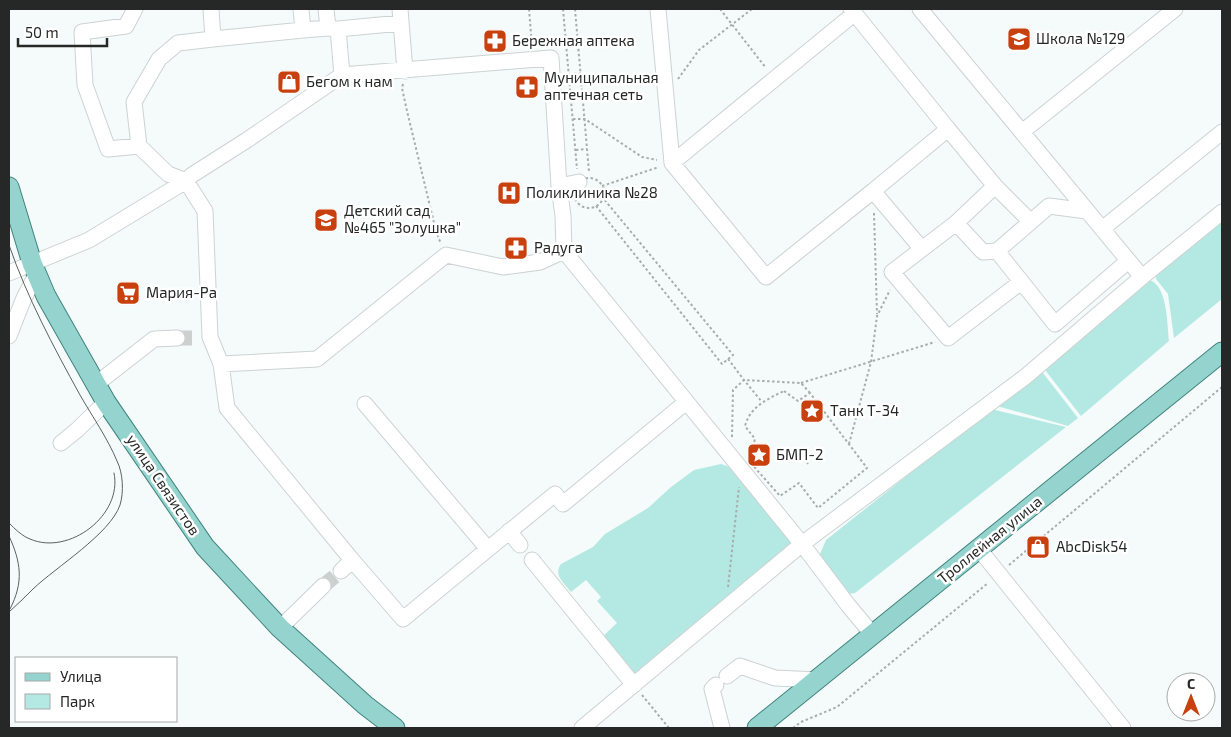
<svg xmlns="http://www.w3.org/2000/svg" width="1231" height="737" font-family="'Exo 2',sans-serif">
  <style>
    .green { fill: #b4e9e3 }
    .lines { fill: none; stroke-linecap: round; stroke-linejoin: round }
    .minor-tunnel { stroke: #ccd1d0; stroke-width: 15; stroke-dasharray: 15 8; stroke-linecap: butt }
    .minor-casing { stroke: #cdd2d2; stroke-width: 17 }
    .major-casing { stroke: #41847e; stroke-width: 21 }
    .path { stroke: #a8adac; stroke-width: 2; stroke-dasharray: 2.5 2.5; stroke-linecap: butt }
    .minor { stroke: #fff; stroke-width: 15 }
    .major { stroke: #95d3ce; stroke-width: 19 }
    .tram { stroke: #5d605f; stroke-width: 1 }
    .labels { text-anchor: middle; stroke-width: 5; stroke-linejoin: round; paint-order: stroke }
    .poi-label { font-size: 15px; fill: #262827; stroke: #fff; text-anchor: start }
    .street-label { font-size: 15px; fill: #262827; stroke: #fff }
  </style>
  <rect width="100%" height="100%" fill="#f5fbfa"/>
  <!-- green -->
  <path class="green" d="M1222,218V299L1174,338L1168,294L1156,279V275Z
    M1150,280C1168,287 1167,325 1169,341L1081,416L1045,370V367Z
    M1040,372L1043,373L1078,418L1068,426L997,406Z
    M991,409L1066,427L855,593L848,594L821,560L820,554L826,540Z
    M721,464L727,466L732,470L790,539V548L636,674L631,671L601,638L617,623L597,601L601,597L586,580L571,592C564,583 553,575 561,564L593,547L605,534L648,508L671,487L694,470Z"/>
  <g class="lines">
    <!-- minor-tunnel -->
    <path class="minor-tunnel" d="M177,338H197
      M323,586L341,571"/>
    <!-- minor casing -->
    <g class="minor-casing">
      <path id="minor" d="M135,9L126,26L82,32L85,85L108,149L139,146L168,174L186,181L205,211L210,337L221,364L227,408L352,560L403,619L555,494L563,504L685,403
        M211,9L213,39L303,30L328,28L338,29L342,75
        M301,9L303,30
        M326,9L328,28
        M400,9L405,71
        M658,9L672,163L766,277L873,191L921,248
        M851,9L948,129
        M920,9L1142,277
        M338,29L401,23
        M1022,132L1175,9
        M139,146L134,102L159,59L178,43L213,39
        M672,163L855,13
        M579,182L559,186L563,216L564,251L802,544L848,605L873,635
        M873,191L948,129L995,186L1030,221
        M1087,211L1049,206L997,251L1055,324L1128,261
        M956,223L995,186
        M1102,229L1222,132
        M997,251L983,252L956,223L892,272L948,338L1021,282
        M9,273L89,240L186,181L192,175L247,140L342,75L551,58L559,186
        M9,336L24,298L37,273
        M221,364L317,359L446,255L503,267L540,262L564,251
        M95,385L154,339L177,338
        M365,404L488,549
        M61,443L77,430L106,402
        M509,531L520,545
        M979,549L1123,728
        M532,560L634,685
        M341,571L352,560
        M280,628L323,586
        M727,676L740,666L775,678L818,680
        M716,685L712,689L722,728
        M582,728L802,544L1025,377L1142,277L1222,212"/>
    </g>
    <!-- major casing -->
    <g class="major-casing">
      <path id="major" d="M9,187L32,263L46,296L106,402L205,547L280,628L365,705L395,728
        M757,728L1222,352"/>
    </g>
    <!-- path -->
    <path class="path" d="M529,9L532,46
      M563,9L577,169
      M575,9L589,172
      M720,9L766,68
      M569,74L581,73
      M678,79L699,50L752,9
      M403,84L402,88L407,111L436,231L441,244
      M573,119H585L642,157L657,160
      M576,150L587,149
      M574 193a15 15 0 1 1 30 0a15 15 0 1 1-30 0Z
      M602,186L659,167
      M596,206L722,364L733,355L603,198
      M874,213L877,314
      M728,359L744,380L762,402
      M801,383L935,342
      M784,391L798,401L810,393L867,468L818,508L799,483L780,496L749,461L755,439L745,426C750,407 767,399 784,391Z
      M732,437L733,390L744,380L801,383L810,393
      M849,444L871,362L877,316L890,290
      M795,447L808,464
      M1009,565L1222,387
      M728,587L739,487
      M642,695L669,728
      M793,728L801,722L837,707L988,583"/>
    <!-- minor -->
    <use href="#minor" class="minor"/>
    <!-- major -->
    <use href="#major" class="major"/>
    <!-- tram -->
    <path class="tram" d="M9,245C27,297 53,346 80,395C92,416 108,439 117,461C123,473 124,492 120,505C110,534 56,567 33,589C25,597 17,605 9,612
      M9,523C15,529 22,536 30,539C69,556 123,515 114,473
      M9,536C21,562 24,582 10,609"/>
  </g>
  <!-- icons -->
  <defs>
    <g id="school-square" transform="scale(1.25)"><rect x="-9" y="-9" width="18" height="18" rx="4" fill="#c8400e" stroke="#fff"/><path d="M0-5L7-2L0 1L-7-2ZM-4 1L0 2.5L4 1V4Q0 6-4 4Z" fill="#fff"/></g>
    <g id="pharmacy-square" transform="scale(1.25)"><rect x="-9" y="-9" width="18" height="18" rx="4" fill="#c8400e" stroke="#fff"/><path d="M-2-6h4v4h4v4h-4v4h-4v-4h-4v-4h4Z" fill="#fff"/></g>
    <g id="shop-square" transform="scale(1.25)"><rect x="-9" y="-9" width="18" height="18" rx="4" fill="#c8400e" stroke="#fff"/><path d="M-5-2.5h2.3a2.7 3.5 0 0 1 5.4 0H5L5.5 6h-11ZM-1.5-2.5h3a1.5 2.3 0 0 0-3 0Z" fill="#fff"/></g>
    <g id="hospital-square" transform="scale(1.25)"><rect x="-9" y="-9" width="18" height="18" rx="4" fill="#c8400e" stroke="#fff"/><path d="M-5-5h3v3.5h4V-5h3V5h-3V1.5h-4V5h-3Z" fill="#fff"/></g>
    <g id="supermarket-square" transform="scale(1.25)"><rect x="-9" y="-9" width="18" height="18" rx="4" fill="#c8400e" stroke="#fff"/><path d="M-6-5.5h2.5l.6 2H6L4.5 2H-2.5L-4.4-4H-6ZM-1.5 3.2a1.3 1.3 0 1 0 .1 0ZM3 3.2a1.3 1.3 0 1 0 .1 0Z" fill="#fff"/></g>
    <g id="sight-square" transform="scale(1.25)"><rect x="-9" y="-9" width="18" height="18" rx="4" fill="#c8400e" stroke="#fff"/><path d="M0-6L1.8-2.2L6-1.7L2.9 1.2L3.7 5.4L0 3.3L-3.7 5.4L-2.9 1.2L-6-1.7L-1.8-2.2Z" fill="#fff"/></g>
  </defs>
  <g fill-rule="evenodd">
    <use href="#school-square" x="1019" y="39"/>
    <use href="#pharmacy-square" x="495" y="41"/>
    <use href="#shop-square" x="289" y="82"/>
    <use href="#pharmacy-square" x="527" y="87"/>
    <use href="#hospital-square" x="509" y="193"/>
    <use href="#school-square" x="326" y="220"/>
    <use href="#pharmacy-square" x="516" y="248"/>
    <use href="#supermarket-square" x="128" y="293"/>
    <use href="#sight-square" x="812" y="411"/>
    <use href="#sight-square" x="759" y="455"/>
    <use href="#shop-square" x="1038" y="547"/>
  </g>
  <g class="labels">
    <!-- poi labels -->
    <g class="poi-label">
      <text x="1036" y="44">Школа №129</text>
      <text x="512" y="46">Бережная аптека</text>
      <text x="544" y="83">Муниципальная<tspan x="544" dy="17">аптечная сеть</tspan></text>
      <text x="306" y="87">Бегом к нам</text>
      <text x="526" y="198">Поликлиника №28</text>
      <text x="344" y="216">Детский сад<tspan x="344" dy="17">№465 "Золушка"</tspan></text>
      <text x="534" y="253">Радуга</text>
      <text x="146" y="298">Мария-Ра</text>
      <text x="830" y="416">Танк Т-34</text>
      <text x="776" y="460">БМП-2</text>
      <text x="1056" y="552">AbcDisk54</text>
    </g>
    <!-- street labels -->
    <g class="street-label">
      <text transform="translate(163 485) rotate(56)" y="5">улица Связистов</text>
      <text transform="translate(990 540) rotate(-39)" y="5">Троллейная улица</text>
    </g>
  </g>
  <!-- border -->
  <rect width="1231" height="737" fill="none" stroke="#262827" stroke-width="20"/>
  <!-- legend -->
  <rect x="15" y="657" width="162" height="65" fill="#ffffff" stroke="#a8a9a9"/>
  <rect x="25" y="673" width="25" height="8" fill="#95d3ce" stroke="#a8a9a9"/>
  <text x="60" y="682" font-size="15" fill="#262827">Улица</text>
  <rect x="25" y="694" width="25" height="15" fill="#b4e9e3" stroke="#a8a9a9"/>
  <text x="60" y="707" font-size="15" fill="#262827">Парк</text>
  <!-- north arrow -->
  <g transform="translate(1191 697)"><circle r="24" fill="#ffffff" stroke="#a8a9a9"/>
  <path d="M0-4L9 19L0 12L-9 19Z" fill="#c8400e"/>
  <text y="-8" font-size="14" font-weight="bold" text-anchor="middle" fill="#262827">С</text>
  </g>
  <!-- scale -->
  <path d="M18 38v8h89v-8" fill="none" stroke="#262827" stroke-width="2.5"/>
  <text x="25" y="38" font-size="15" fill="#262827" stroke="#ffffff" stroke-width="4" paint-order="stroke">50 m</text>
</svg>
